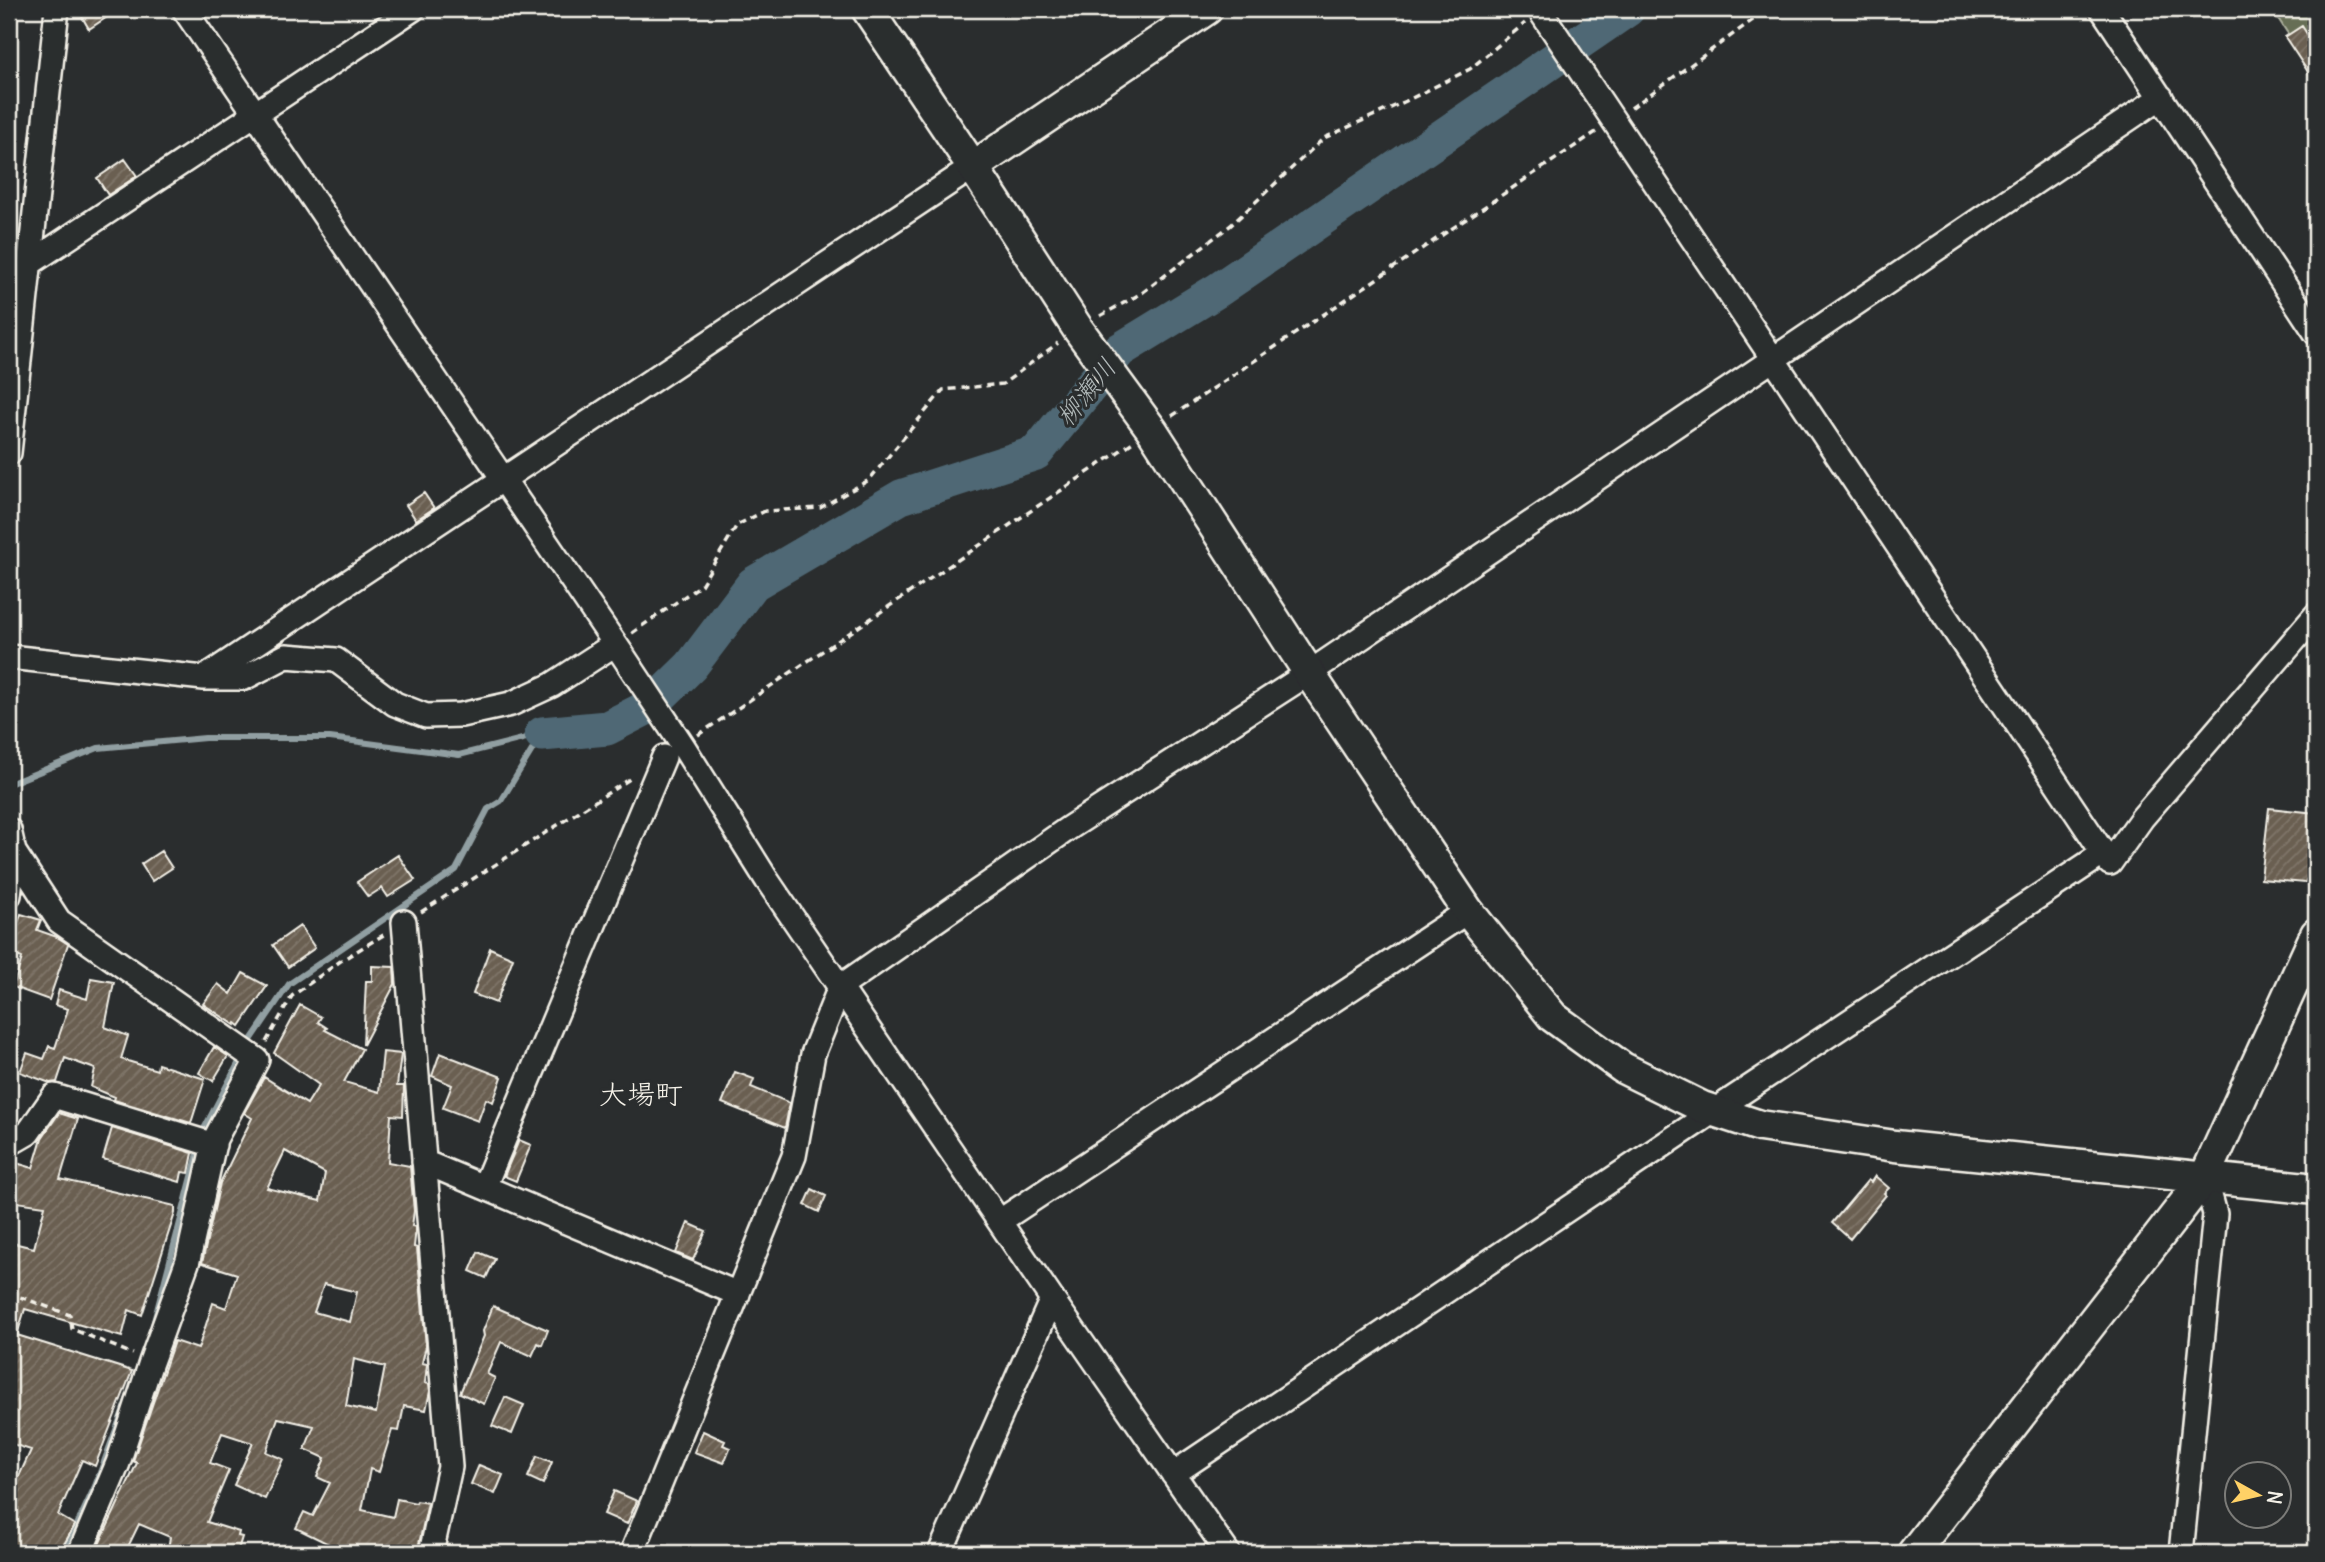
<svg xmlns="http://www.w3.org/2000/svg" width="2325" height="1562" font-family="Delius,'Klee One',sans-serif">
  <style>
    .park { fill: #666e54; stroke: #adb09e; stroke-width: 2 }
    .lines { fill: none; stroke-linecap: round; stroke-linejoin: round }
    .stream { stroke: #919fa2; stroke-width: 6 }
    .river { stroke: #4f6874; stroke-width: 35 }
    .building { fill: url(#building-hatch); stroke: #f4f1e8; stroke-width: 2; fill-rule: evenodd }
    .minor-casing { stroke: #f4f1e8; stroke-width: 28 }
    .tertiary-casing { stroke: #f4f1e8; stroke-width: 35 }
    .path { stroke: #f4f1e8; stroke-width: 3.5; stroke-dasharray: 7 5; stroke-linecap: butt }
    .minor { stroke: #2a2d2e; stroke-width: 23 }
    .tertiary { stroke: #2a2d2e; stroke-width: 30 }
    .labels { text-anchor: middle; stroke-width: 6; stroke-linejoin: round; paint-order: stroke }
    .water-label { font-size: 26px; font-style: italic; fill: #b2baba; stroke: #2a2d2e }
    .quarter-label { font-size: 28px; fill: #f4f1e8; stroke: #2a2d2e }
  </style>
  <defs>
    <pattern id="building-hatch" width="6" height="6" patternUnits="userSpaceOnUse" patternTransform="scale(1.75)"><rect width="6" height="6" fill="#6a5f51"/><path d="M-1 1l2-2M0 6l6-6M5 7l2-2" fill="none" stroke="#80766a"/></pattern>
  </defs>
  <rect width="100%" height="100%" fill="#2a2d2e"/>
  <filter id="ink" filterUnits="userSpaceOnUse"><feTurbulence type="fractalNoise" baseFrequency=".0143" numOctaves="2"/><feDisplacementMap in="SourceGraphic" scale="14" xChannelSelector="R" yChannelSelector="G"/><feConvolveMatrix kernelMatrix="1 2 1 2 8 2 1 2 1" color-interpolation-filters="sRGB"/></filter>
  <g filter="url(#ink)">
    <!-- park -->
    <path class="park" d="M2272,9H2316V77Z"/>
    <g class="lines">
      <!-- stream -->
      <path class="stream" d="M9,784L98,748L205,738H330L459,755L542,734
        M203,1136L205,1127L249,1043L289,984L456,870L488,809L501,801L542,734
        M152,1329L200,1146
        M64,1553L95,1486L130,1392"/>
      <!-- river -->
      <path class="river" d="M542,734L607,728L650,706L691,666L753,584L901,497L1036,453L1120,350L1218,290L1628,9"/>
    </g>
    <!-- building -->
    <path class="building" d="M90,9H119L89,29L81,15Z
      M2302,26L2316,48V84L2285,37Z
      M125,159L137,176L108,195L97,178Z
      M424,493L434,508L416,520L406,505Z
      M2269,808L2316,813V857L2305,883L2261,879Z
      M161,851L172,868L152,881L141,864Z
      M398,855L415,880L388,897L382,888L368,897L357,882Z
      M21,914L41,920L37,930L57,937L68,944L49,1000L13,987L22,958L9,953V950Z
      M300,926L315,948L288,967L273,945Z
      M490,948L513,958L496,1003L473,994Z
      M372,966L394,967L395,984L363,1045L366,981H372Z
      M243,973L267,986L240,1026L236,1023L235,1025L203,1004L218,984L231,994Z
      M91,978L114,982L105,1027L128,1036L121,1059L157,1070L158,1064L205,1079L191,1123L114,1100L115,1097L91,1087L95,1069L65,1058L57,1082L50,1083L20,1072L27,1053L44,1059L49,1046L55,1048L68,1009L55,1005L59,990L87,999Z
      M300,1005L321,1017L318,1022L327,1028L325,1030L362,1049L344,1082L379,1092L383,1052L401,1054L397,1086H404L403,1116L391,1115L388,1162L410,1166L414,1211L412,1226L416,1227L414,1247L417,1248L426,1346L422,1363L427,1364L425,1383L429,1384L430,1391L426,1410L404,1406L399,1431L392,1430L379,1472L370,1469L362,1510L393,1517L397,1499L416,1503L417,1501L428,1503L417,1553H347L296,1528L304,1512L313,1516L330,1483L317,1477L325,1458L305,1449L314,1426L278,1418L266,1452L283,1459L265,1499L234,1485L253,1443L222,1433L210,1463L229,1470L207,1522L239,1532L238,1536L242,1537L237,1553H188L168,1549L170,1537L139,1524L125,1553H95L137,1463L133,1461L174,1341L198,1349L213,1303L226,1308L237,1274L202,1263L220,1183L252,1118L244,1113L264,1077L307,1104L319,1085L274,1053ZM285,1151L325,1173L320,1201L267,1188ZM324,1284L357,1292L350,1322L314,1312ZM354,1359L385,1367L376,1413L346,1406Z
      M214,1047L228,1056L213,1081L199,1073Z
      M440,1053L502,1077L493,1102L486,1099L478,1121L443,1108L452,1085L432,1076Z
      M735,1072L754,1079L751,1087L790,1103L785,1128L722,1103Z
      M59,1113L78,1119L60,1179L175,1206V1213L142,1315L129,1310L122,1337L25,1309L17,1335L132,1371L95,1466L82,1460L58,1515L75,1525L59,1553H9V1498L31,1450L9,1443V1242L34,1248L45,1206L9,1201V1175L13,1162L33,1168L42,1138Z
      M112,1128L193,1153L189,1173L182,1172L180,1182L103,1159Z
      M519,1140L531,1145L516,1181L504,1176Z
      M1875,1176L1889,1188L1884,1193L1886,1195L1850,1239L1832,1223L1868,1180L1871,1182Z
      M812,1189L826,1196L819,1212L805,1205Z
      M688,1223L706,1231L693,1260L676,1253Z
      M478,1252L495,1259L486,1278L470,1271Z
      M493,1306L548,1330L542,1345L538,1343L532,1356L501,1342L487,1374L495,1378L484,1404L460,1393L484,1336L483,1331Z
      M505,1397L524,1405L512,1434L492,1426Z
      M703,1431L725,1441L723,1445L730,1448L724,1463L694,1452Z
      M537,1456L552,1462L543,1484L528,1477Z
      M479,1465L503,1475L495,1494L471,1484Z
      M614,1491L637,1501L627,1524L604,1514Z"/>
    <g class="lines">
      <!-- minor casing -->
      <g class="minor-casing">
        <path id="minor" d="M184,9L620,651L683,746L767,880L1052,1299L1228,1553
          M1539,9L2110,863L2142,818L2316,615
          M2102,9L2316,333
          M29,264L413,9
          M9,453L57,9
          M9,657L204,678H244L286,656L336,660L395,704L426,716L461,715L511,704L552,685L615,644
          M204,678L973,167
          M9,830L14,852L59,921L257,1060L215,1139L188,1260L151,1362L118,1463L80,1553
          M9,895L14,852
          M404,922L450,1467L431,1553
          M9,1144L28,1133L54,1096L214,1145
          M424,1162L738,1294
          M484,1187L664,757
          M1000,1221L1468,911
          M1173,1474L1714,1111L2104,853
          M632,1553L794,1156L813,1054L840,987L1069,828L1309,673L2161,97
          M940,1553L1052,1299
          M2181,1553L2215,1214L2205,1177"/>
      </g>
      <!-- tertiary casing -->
      <g class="tertiary-casing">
        <path id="tertiary" d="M867,9L973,167L1078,329L1152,430L1309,673L1468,911L1553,1017L1623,1068L1702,1107L1760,1126L1895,1146L2316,1189
          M973,167L1207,9
          M1913,1553L2205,1177L2316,934"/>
      </g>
      <!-- path -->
      <path class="path" d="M1631,108L1768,9
        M1100,316L1142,293L1231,225L1324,138L1404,102L1470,69L1525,23
        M1172,416L1596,132
        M632,633L701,585L737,525L765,511L820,508L869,480L943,390L1003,384L1058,343
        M698,735L1133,442
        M421,912L633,777
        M266,1042L292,996L342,960L385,934
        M9,1293L70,1315L72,1329L133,1354"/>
      <!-- minor -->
      <use href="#minor" class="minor"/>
      <!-- tertiary -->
      <use href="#tertiary" class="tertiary"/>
    </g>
  </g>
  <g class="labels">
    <!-- water labels -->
    <g class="water-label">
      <text transform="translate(1086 392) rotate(-51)" y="9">柳瀬川</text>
    </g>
    <!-- quarter labels -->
    <g class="quarter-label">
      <text x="641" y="1104">大場町</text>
    </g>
  </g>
  <!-- margin -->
  <rect width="2325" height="1562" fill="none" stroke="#2a2d2e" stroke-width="35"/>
  <rect x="18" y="18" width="2290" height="1527" fill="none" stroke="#f4f1e8" stroke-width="2.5" filter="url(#ink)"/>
  <!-- north arrow -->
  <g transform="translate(2258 1495) rotate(98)"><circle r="33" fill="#2a2d2e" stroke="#7b7b78" stroke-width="2"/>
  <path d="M0-5L12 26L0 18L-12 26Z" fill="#ffd166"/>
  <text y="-10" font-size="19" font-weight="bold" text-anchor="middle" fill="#f4f1e8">N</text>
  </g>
</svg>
